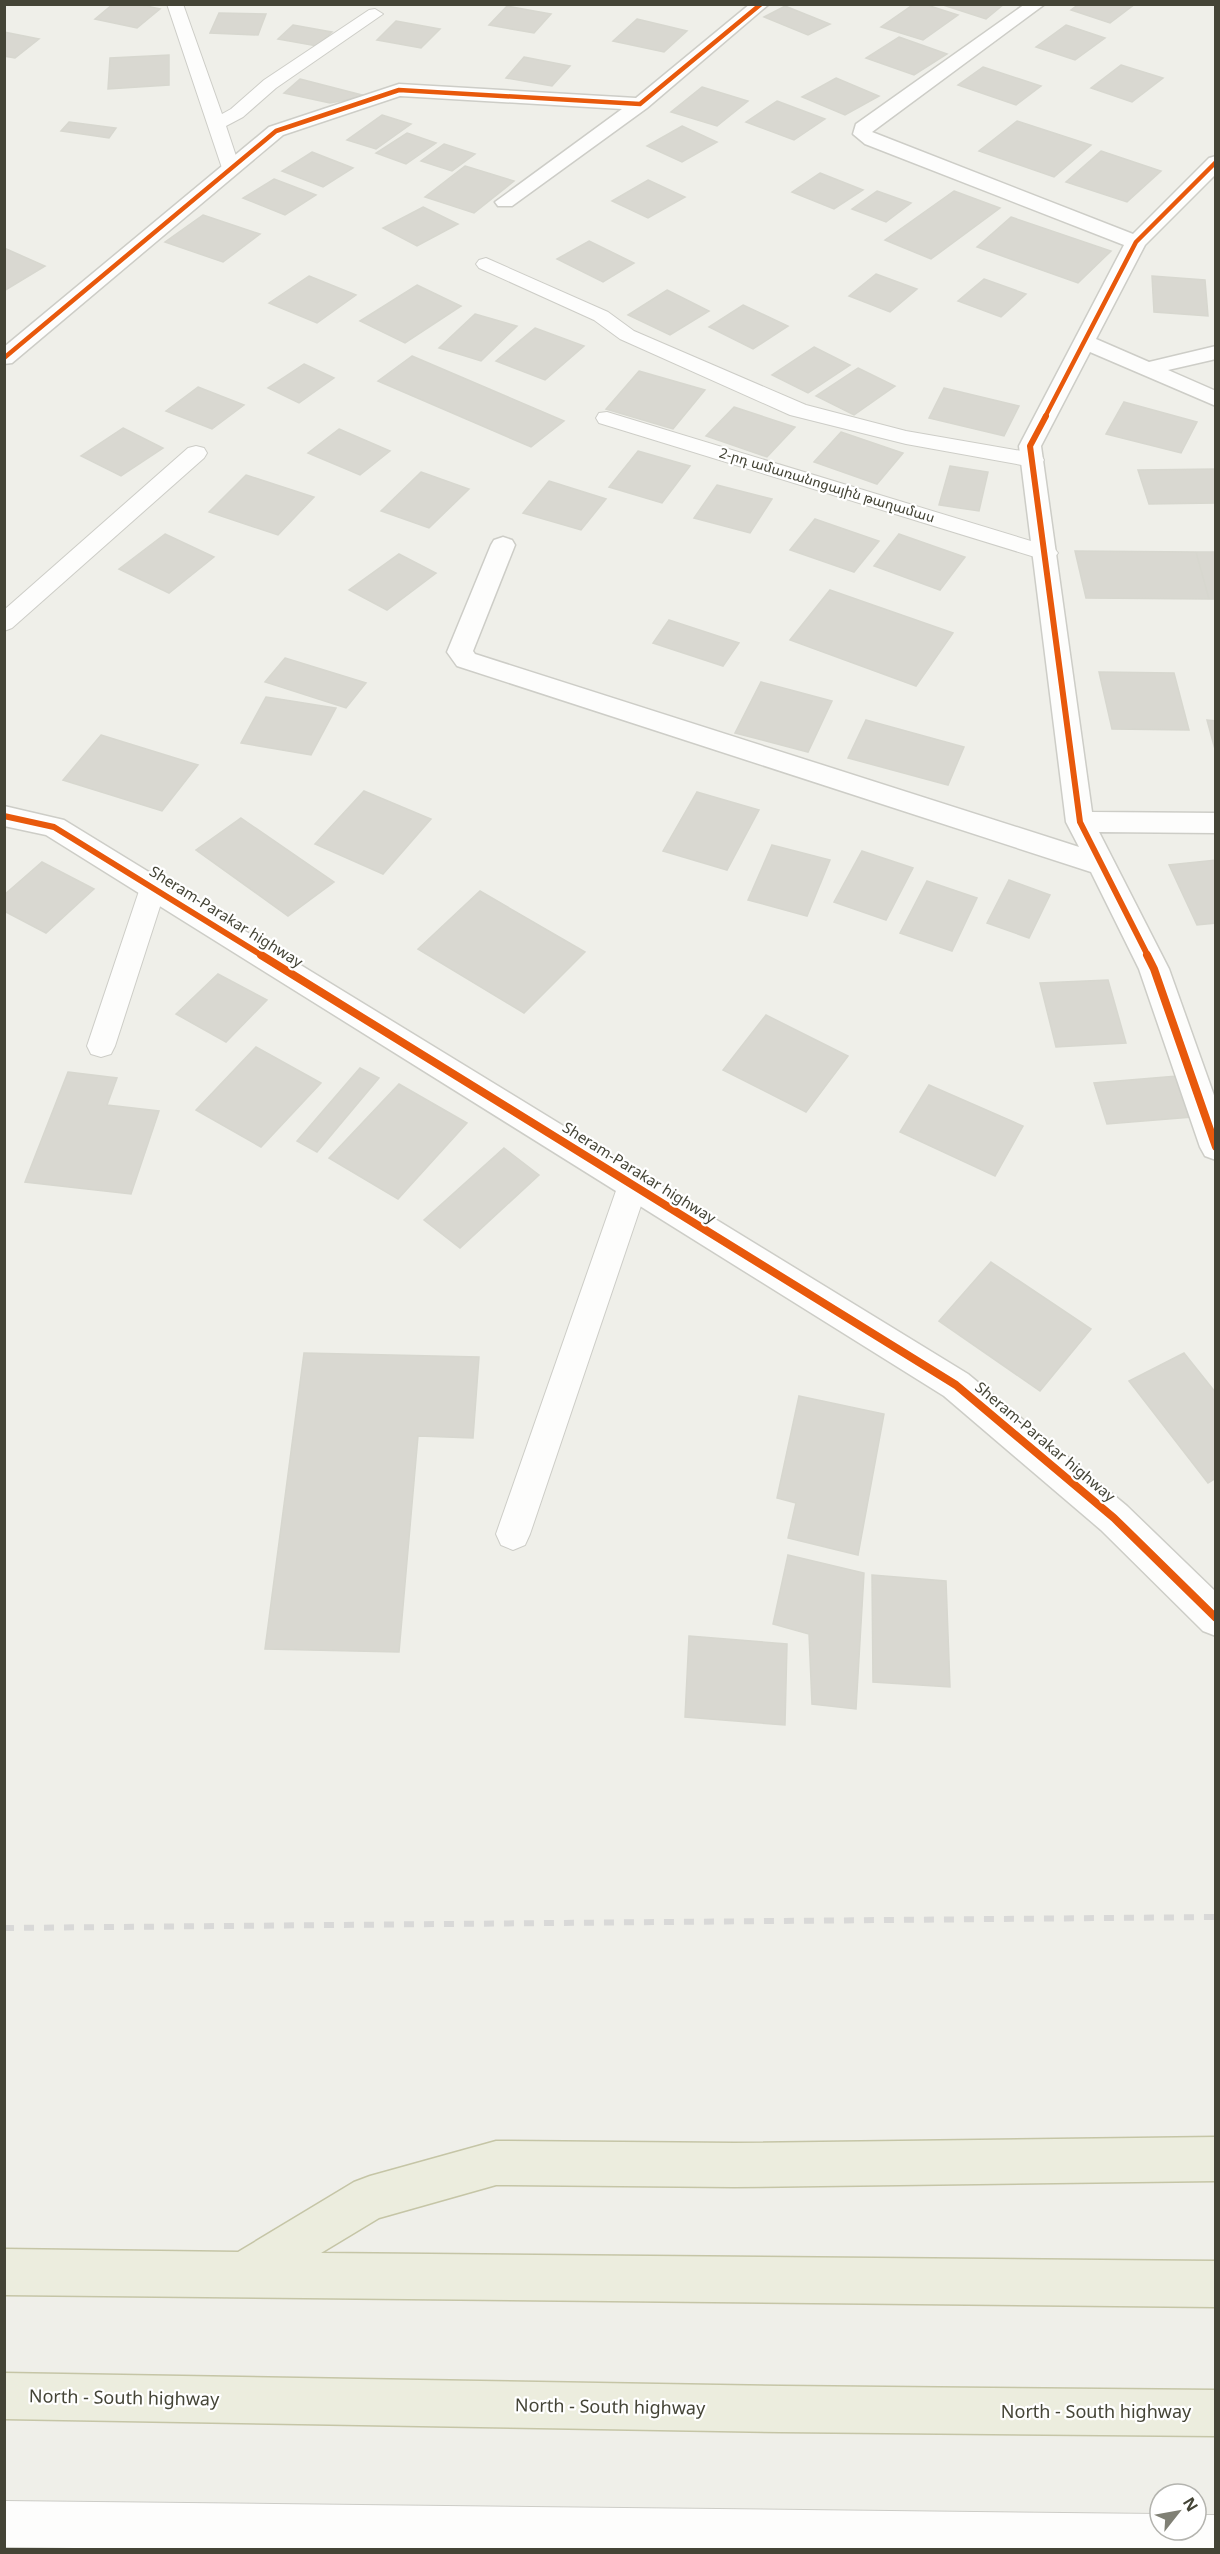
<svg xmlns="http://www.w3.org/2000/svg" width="1220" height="2554" font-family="'Noto Sans','Noto Sans Armenian',sans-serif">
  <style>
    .building { fill: #d9d8d1; stroke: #d7d7cf; stroke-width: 1.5 }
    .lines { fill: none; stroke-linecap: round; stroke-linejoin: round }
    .service-casing { stroke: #cdcdc7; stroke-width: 2 }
    .minor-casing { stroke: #cdcdc7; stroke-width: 3 }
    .tertiary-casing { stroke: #cdcdc7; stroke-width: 3 }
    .trunk-casing { stroke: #c5c5a6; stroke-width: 3 }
    .service { fill: #fdfdfc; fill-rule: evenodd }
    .minor { fill: #fdfdfc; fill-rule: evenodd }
    .tertiary { fill: #fdfdfc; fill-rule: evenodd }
    .trunk { fill: #ecedde; fill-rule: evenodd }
    .rail { stroke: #d9d9d8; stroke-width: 6; stroke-dasharray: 10 10; stroke-linecap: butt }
    .cycleway-far2-casing { stroke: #fff; stroke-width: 7 }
    .cycleway-far1-casing { stroke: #fff; stroke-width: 9 }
    .cycleway-casing { stroke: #fff; stroke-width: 11 }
    .cycleway-far2 { stroke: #e8590c; stroke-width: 4.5 }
    .cycleway-far1 { stroke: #e8590c; stroke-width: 6 }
    .cycleway { stroke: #e8590c; stroke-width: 8 }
    .labels { text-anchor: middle; stroke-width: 4.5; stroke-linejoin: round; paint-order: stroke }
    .far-street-label { font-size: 14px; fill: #444436; stroke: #fff }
    .street-label { font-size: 15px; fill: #444436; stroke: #fff }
    .near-street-label { font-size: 18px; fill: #444436; stroke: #fff }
  </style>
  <rect width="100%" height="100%" fill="#efefe9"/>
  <!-- building -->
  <path class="building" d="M113,4H137L160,9L137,28L95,19Z
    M914,4H924L958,15L923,40L881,27Z
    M940,4H1004L986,19Z
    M1079,4H1135L1110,23L1071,10Z
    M507,6L551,14L534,33L489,25Z
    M785,6L830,24L808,35L764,17Z
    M219,13L266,14L258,35L210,33Z
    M637,19L687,31L664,52L613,41Z
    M396,21L440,29L421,48L377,40Z
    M293,25L332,32L317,46L278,39Z
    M1066,25L1105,38L1075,60L1036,47Z
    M4,32L39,39L15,58L4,56Z
    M899,37L947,54L914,75L866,58Z
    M169,55V85L108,89L110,58Z
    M524,57L570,66L552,86L506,78Z
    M1121,65L1163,78L1132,102L1091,88Z
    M983,67L1041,86L1016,105L958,85Z
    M836,78L879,96L845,115L802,97Z
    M300,79L366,96L330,103L284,93Z
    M702,87L748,101L717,126L671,112Z
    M777,101L825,119L794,140L746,122Z
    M382,115L411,124L376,149L347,140Z
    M1017,121L1091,145L1054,177L979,151Z
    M69,122L116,128L109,138L61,131Z
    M682,126L717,142L682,162L647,146Z
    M407,133L436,143L406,164L376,153Z
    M444,144L475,154L452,171L421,161Z
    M1101,151L1161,171L1127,202L1066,182Z
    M312,152L353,168L323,187L282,171Z
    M465,166L514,181L474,213L425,197Z
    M820,173L863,190L834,209L792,192Z
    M274,179L316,195L285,215L243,198Z
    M648,180L685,197L648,218L612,201Z
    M877,191L911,203L886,222L852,209Z
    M954,191L1000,208L931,259L885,240Z
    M423,207L458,224L417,246L383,228Z
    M203,215L260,234L223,262L165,242Z
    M1011,217L1111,251L1078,283L977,247Z
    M589,241L634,263L603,282L557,259Z
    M4,248L45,266L4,291Z
    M876,274L917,289L890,312L849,296Z
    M309,276L356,295L317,323L269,303Z
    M1152,276L1205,280L1208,316L1154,312Z
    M984,279L1026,294L1001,317L958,301Z
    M417,285L461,306L405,343L360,321Z
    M667,290L709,311L670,335L628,315Z
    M743,305L788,326L753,349L709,327Z
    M475,314L517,326L481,361L439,348Z
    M535,328L584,346L545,380L496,361Z
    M814,347L850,365L808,393L772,375Z
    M412,356L564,421L531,447L378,381Z
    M304,364L334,378L299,403L268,388Z
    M858,368L895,386L854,415L816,396Z
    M639,371L705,390L673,429L606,409Z
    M198,387L244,405L212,429L166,411Z
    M944,388L1019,406L1004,436L929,418Z
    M1124,402L1197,422L1181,453L1106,434Z
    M734,407L795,427L767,457L706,436Z
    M123,428L163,448L121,476L81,456Z
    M339,429L390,451L360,475L308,453Z
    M841,432L903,453L877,484L814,462Z
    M638,451L690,466L662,503L609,487Z
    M950,466L988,472L979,511L939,505Z
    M1216,469V503L1149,504L1138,470Z
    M421,472L469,489L429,528L381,511Z
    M246,475L314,497L278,535L209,512Z
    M549,481L606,499L581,530L523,513Z
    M717,485L772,499L750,533L694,518Z
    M815,519L879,541L854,572L790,550Z
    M165,534L214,557L169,593L119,569Z
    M899,534L965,557L940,590L874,566Z
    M1075,551L1196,552L1209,599L1086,598Z
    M1196,552H1216V599H1209Z
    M399,554L436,573L387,610L349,590Z
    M830,590L953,633L916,686L790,640Z
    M669,620L739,643L723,666L653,643Z
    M285,658L366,683L346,708L265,682Z
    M1099,672L1174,673L1189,730L1112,729Z
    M761,682L832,701L808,752L735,733Z
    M266,697L336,708L311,755L241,743Z
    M866,720L964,747L948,785L848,758Z
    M1207,720L1216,721V753Z
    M101,735L198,765L162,811L63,780Z
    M364,791L431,819L383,874L315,844Z
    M697,792L759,810L727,870L663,851Z
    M241,818L334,882L288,916L196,850Z
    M772,845L830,860L807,916L748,900Z
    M862,851L913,868L886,920L834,902Z
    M1216,860V923L1197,925L1169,865Z
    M42,862L94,889L46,933L4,911V895Z
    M1009,880L1050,895L1029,938L987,923Z
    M927,881L977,898L952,951L900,933Z
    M480,891L585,952L524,1013L418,949Z
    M218,974L267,1000L226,1042L176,1014Z
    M1108,980L1126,1043L1056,1047L1040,983Z
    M766,1015L848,1056L806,1112L723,1070Z
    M256,1047L321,1083L261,1147L196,1110Z
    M360,1068L379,1078L317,1152L297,1141Z
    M68,1072L117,1078L107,1105L159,1111L131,1194L25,1182Z
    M1177,1076L1192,1117L1107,1124L1094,1083Z
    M399,1084L467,1123L398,1199L329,1158Z
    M929,1085L1023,1126L995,1176L900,1132Z
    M504,1148L539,1175L460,1248L424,1220Z
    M991,1262L1091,1329L1040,1391L939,1321Z
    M304,1353L479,1357L473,1438L418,1436L399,1652L265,1649Z
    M1184,1353L1216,1393V1478L1208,1483L1129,1381Z
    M799,1396L884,1414L858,1555L788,1538L796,1503L777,1498Z
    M788,1555L864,1573L856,1709L812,1704L809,1634L773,1624Z
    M872,1575L946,1581L950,1687L873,1682Z
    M689,1636L787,1644L785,1725L685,1717Z"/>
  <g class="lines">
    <!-- service casing -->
    <g class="service-casing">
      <path id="service" d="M167,4H183L222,114L231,109L264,80L369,10L375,9L383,14L276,88L243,117L226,126L240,168L238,172H224L222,168Z
        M486,258L608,312L634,331L806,405L906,431L1033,453L1041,455L1044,460L1041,465L1033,467L906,444L790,415L620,339L594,320L479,268L476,264L479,260Z
        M607,412L1054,548L1058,553L1054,558L1046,560L1038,558L599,423L596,418L599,413Z
        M196,446L204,448L207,453L204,458L12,628L4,631V610L188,448Z
        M153,878L163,881L166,888L115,1046L111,1054L101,1057L91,1054L87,1046L140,888L143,881Z
        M633,1172L644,1176L648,1185L530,1534L525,1545L513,1550L501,1545L496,1534L618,1185L622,1176Z
        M4,2501L1160,2514V2530H1196V2515H1216V2550H216L4,2547Z"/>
    </g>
    <!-- minor casing -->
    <g class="minor-casing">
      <path id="minor" d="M750,4H769L647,108L512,206H498L495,202L622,109L400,96L283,135L12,363L4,364V347L269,127L399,84L636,98Z
        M1025,4H1045L872,132L1133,234L1209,158L1216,156V174L1145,245L1096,339L1149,362L1216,346V359L1168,370L1216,391V406L1090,352L1041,446L1092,812L1216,813V833L1099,832L1169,969L1216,1101V1160L1205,1156L1200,1147L1139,969L1091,872L457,666L447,652L491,545L494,540L503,537L512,540L515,545L473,651L475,654L1079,847L1066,822L1019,446L1124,245L865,144L853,134L856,124Z"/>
    </g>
    <!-- tertiary casing -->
    <g class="tertiary-casing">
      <path id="tertiary" d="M4,806L64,820L968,1374L1127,1506L1216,1592V1636L1203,1631L1101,1530L944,1396L46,835L4,826Z"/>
    </g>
    <!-- trunk casing -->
    <g class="trunk-casing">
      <path id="trunk" d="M1216,2137V2181L734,2187L496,2185L379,2218L321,2253L1216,2261V2307L4,2295V2249L238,2252L354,2182L370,2176L496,2141L734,2143Z
        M4,2373L781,2386L1216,2390V2436L781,2432L4,2419Z"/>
    </g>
    <!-- service -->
    <use href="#service" class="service"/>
    <!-- minor -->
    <use href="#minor" class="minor"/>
    <!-- tertiary -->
    <use href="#tertiary" class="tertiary"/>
    <!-- trunk -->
    <use href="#trunk" class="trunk"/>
    <!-- rail -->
    <path class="rail" d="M4,1928L1216,1917"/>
    <!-- cycleway-far2 casing -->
    <g class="cycleway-far2-casing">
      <path id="cycleway-far2" d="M4,358L276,131L399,90L640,104L761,4
        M1045,417L1136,242L1216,162"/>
    </g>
    <!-- cycleway-far1 casing -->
    <g class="cycleway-far1-casing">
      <path id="cycleway-far1" d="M1046,416L1030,446L1080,822L1148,956
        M4,816L54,827L263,956"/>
    </g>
    <!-- cycleway casing -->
    <g class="cycleway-casing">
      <path id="cycleway" d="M261,955L956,1385L1114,1518L1216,1618
        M1147,955L1154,969L1216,1147"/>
    </g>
    <!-- cycleway-far2 -->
    <use href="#cycleway-far2" class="cycleway-far2"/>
    <!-- cycleway-far1 -->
    <use href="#cycleway-far1" class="cycleway-far1"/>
    <!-- cycleway -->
    <use href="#cycleway" class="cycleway"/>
  </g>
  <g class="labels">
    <!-- far-street labels -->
    <g class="far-street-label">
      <text transform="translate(827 485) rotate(17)" y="5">2-րդ ամառանոցային թաղամաս</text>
    </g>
    <!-- street labels -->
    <g class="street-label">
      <text transform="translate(226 917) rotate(32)" y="5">Sheram-Parakar highway</text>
      <text transform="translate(639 1173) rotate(32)" y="5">Sheram-Parakar highway</text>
      <text transform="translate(1045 1442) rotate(40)" y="5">Sheram-Parakar highway</text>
    </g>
    <!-- near-street labels -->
    <g class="near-street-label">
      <text transform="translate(124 2398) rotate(1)" y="6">North - South highway</text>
      <text transform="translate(610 2407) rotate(1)" y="6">North - South highway</text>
      <text x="1096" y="2418">North - South highway</text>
    </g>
  </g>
  <!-- border -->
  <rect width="1220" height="2554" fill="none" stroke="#444436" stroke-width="12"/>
  <!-- north arrow -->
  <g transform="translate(1178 2512) rotate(59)"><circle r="28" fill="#ffffff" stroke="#b4b4af" stroke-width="1.5"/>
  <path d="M0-4.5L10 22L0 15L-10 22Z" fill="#808075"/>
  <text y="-9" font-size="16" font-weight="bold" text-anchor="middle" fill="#444436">N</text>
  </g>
</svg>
